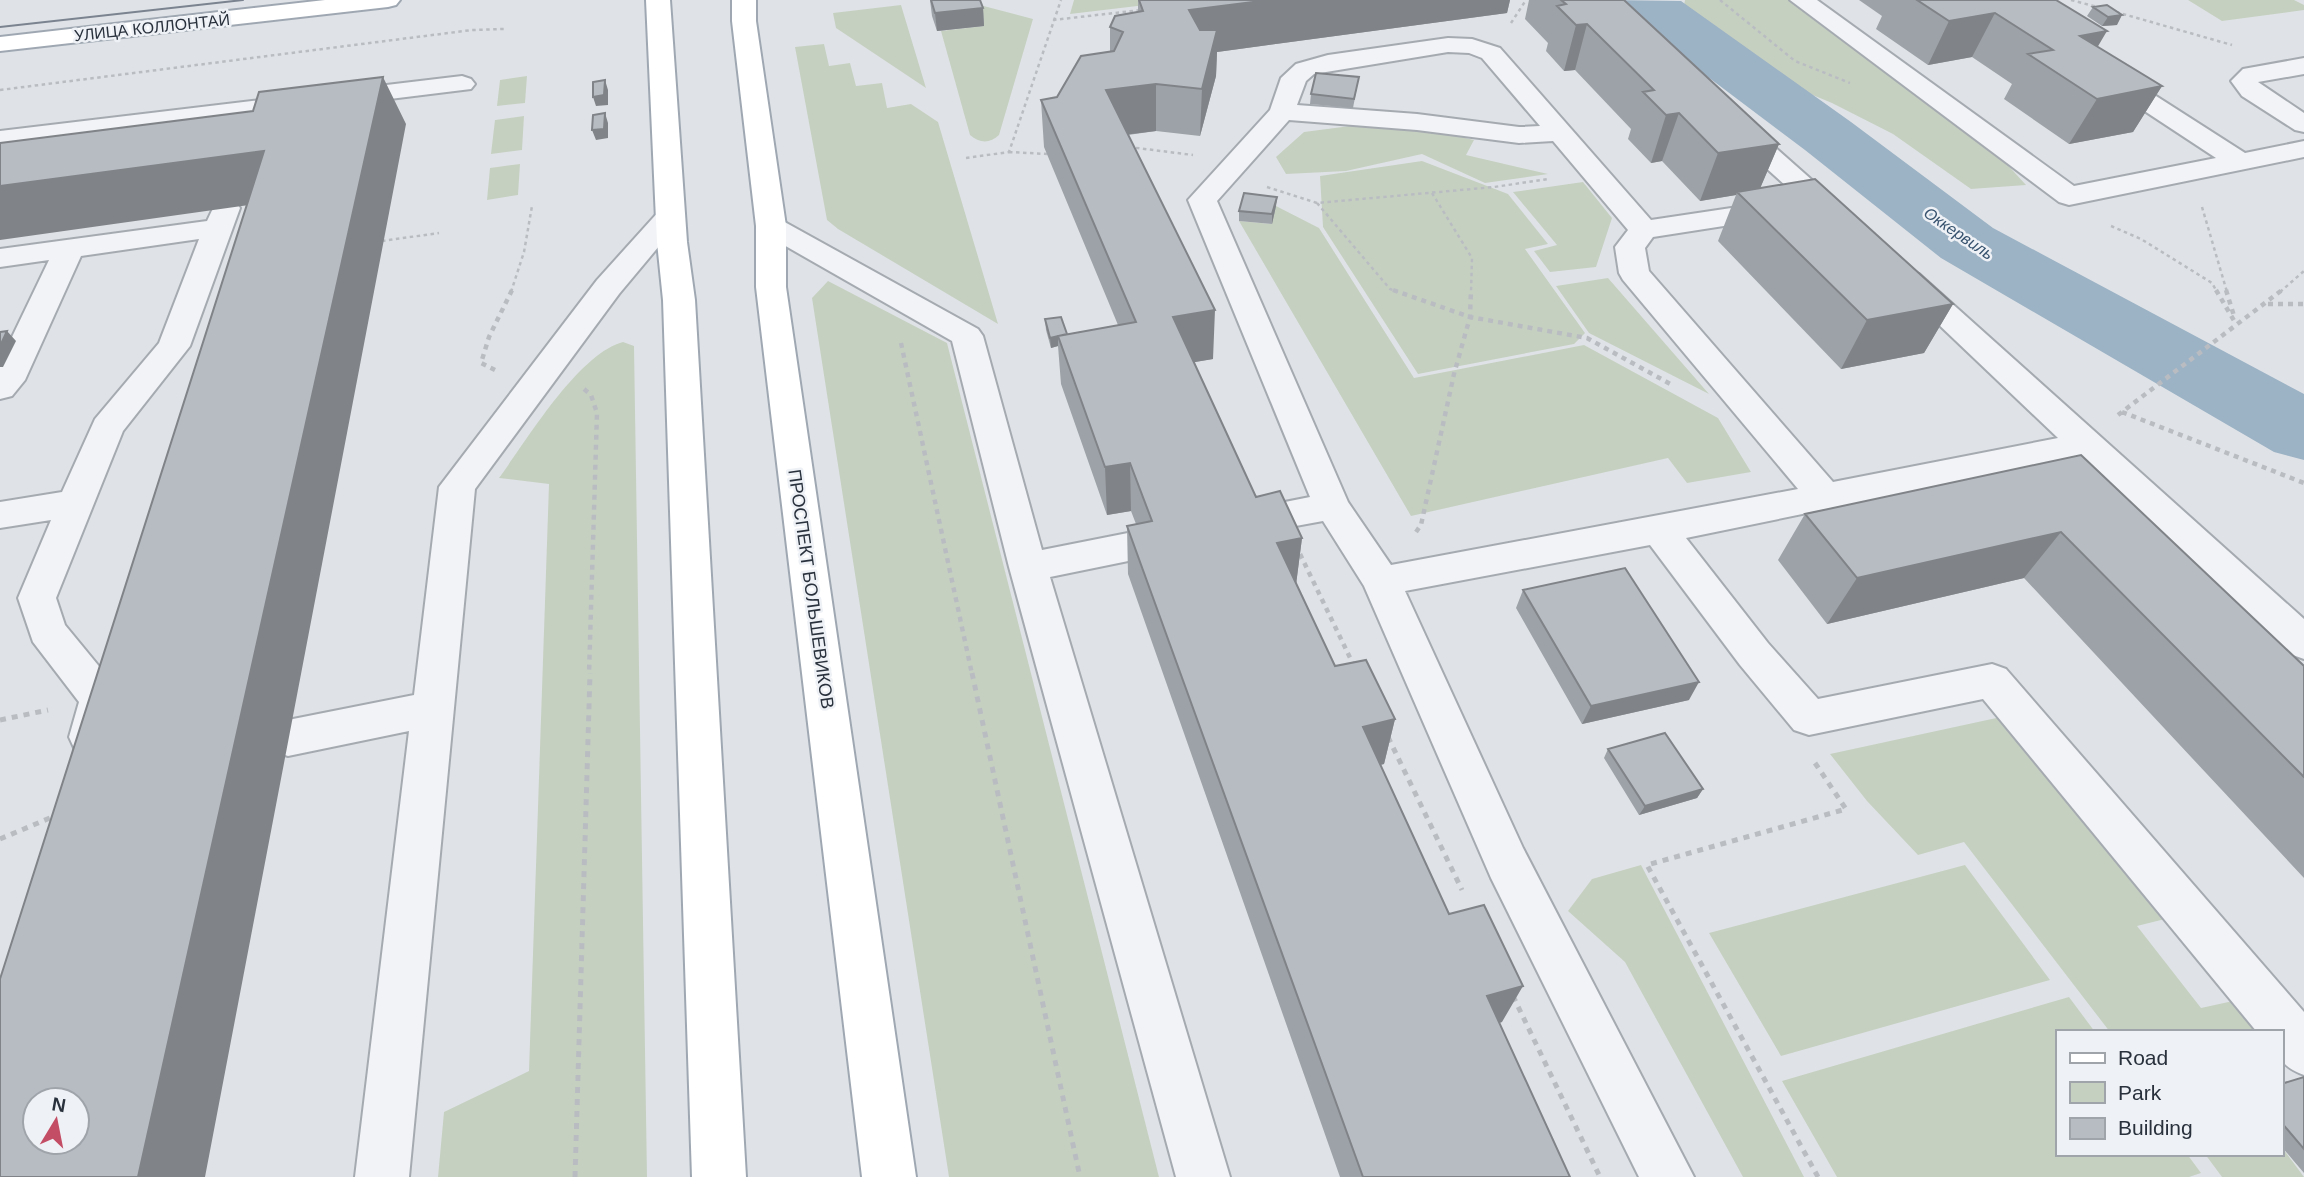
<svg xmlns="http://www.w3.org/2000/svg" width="2304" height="1177" font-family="Helvetica,sans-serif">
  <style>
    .green { fill: #c6d0c1 }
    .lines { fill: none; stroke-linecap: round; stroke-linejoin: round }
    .river { fill: #9cb2c5; fill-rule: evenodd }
    .minor-casing { stroke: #a5aab1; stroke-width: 4 }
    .major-casing { stroke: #9fa8b2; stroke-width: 4 }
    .path-far2 { stroke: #b9bdc2; stroke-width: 2.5; stroke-dasharray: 3.5 3.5; stroke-linecap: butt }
    .path-far1 { stroke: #b9bdc2; stroke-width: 4.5; stroke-dasharray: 5 5; stroke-linecap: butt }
    .path { stroke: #b9bdc2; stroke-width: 5; stroke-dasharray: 6 6; stroke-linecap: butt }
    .minor { fill: #f1f3f6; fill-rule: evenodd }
    .major { fill: #fff; fill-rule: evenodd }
    .tram { stroke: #7a838f; stroke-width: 2 }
    .wall { fill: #9da2a8 }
    .shaded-wall { fill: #808488 }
    .building { fill: #b7bcc3; stroke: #808488; stroke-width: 2; fill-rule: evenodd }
    .labels { text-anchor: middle; stroke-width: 5; stroke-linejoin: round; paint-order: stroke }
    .far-street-label { font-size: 16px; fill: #29313d; stroke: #eef1f5 }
    .far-water-label { font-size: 16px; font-style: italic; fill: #36526e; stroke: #eef1f5 }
    .street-label { font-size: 18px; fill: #29313d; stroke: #eef1f5 }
  </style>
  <rect width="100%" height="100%" fill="#dfe3e7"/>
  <!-- green -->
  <path class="green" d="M1074,0H1188L1070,14Z
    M1685,0H1790L1992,148L2026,185L1971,189L1893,134L1832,103L1769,77L1682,16Z
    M2188,0H2294L2304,5V10L2222,21Z
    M976,4L1033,19L999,135C990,144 979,143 970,135L941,31L984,26Z
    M901,5L926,88L836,28L833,13Z
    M824,44L829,66L850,63L856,86L882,83L887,108L911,104L938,122L998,324L838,229L827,220L795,47Z
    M527,76L525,103L497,106L500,80Z
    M524,116L522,150L491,154L495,120Z
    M1350,126L1427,129L1474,140L1466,155L1548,174L1485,183L1422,154L1346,171L1286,174L1276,157L1304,132Z
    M1422,161L1508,194L1548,244L1525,249L1585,333L1574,344L1418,374L1323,227L1320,176Z
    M520,164L518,195L487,200L490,168Z
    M1583,182L1612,218L1596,267L1550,272L1534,251L1557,245L1513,192Z
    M1276,206L1319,228L1414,378L1584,345L1718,418L1751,472L1687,483L1668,458L1411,516L1239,221L1271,224Z
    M1608,278L1709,394L1589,333L1556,286Z
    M828,281L947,343L1159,1177H949L812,298Z
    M623,342L634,346L647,1177H438L444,1112L529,1071L549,484L499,478C527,440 578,354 623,342Z
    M2001,717L2169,918L2137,926L2201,1008L2233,1001L2258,1032H2110L1964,842L1918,855L1867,801L1830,754Z
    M1641,865L1804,1177H1743L1625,962L1568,911L1592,879Z
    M1965,865L2050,980L1781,1056L1709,933Z
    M2069,997L2095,1032H2057V1154H2187L2201,1173L2189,1177H1837L1782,1081Z
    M2281,1146L2304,1177H2222L2205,1154H2281Z"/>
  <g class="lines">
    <!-- river -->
    <path class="river" d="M1608,0L1681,1L1851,122L1993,228L2304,394V460L2274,452L1941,258L1805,150L1639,25L1617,12Z"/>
    <!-- minor casing -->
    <g class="minor-casing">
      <path id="minor" d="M1790,0H1817L2074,186L2216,158L2099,81L2095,76L2099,71L2108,68L2117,71L2245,153L2304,141V157L2069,205L2059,202Z
        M1448,38L1472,39L1500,48L1651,220L1778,201L1788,204L1792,210L1788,216L1653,237L1645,248L1649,271L1833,482L2058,438L1893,281L1897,274L1908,272L1919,274L2304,619V659L2290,654L2079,457L1686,538L1768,643L1818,699L1992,664L2006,669L2304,1012V1075C2277,1064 2281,1059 2281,1032H2257L1983,699L1809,735L1794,730L1740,665L1650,545L1405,591L1523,848L1694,1177H1639L1491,878L1364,586L1323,521L1242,536L1229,533L1224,523L1229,513L1310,497L1188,200L1270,110L1281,78L1296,64L1328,55ZM1448,52L1469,53L1482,58L1540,126L1519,127L1417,114L1297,105L1306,81L1314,74ZM1289,120L1417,130L1519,143L1553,141L1628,230L1615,247L1619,273L1623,280L1798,489L1391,565L1348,502L1217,201Z
        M2304,58V74L2258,82L2304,113V132L2295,130L2242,96L2231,81L2243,69Z
        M462,76L471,79L475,84L471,89L0,147V131Z
        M1733,116L1742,118L1847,211L1852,217L1847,223L1837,226L1827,223L1724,130L1720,124L1724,118Z
        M226,199L236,202L240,208L190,346L123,431L56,598L65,625L116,687L122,699L105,750L90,755L75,750L69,737L79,702L33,642L18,598L51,520L0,528V502L62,492L95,419L159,343L199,239L81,256L25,380L12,396L0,399V362L49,260L0,267V249L207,221L216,202Z
        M671,206L681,209L685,215L619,294L475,489L409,1177H355L409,731L288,756L273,751L267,738L273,725L288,720L414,695L439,487L597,280L661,209Z
        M771,217L781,220L978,329L983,336L1042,550L1143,530L1156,534L1162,544L1156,554L1143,558L1050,577L1230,1177H1176L1009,567L952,341L761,232L756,226L761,220Z"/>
    </g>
    <!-- major casing -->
    <g class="major-casing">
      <path id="major" d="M325,0H400L396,5L388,7L0,51V37Z
        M646,0H670L687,242L695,300L746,1177H692L663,300L657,242Z
        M732,0H756V21L786,226V287L916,1177H862L756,287V226L732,21Z"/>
    </g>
    <!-- path-far2 -->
    <path class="path-far2" d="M1720,0L1795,61L1850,83
      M2071,0L2101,8
      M2116,12L2232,45
      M1053,20L1141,10
      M1511,23L1526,0
      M0,90L472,30L504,29
      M1129,147L1193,155
      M1009,152L1047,154
      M966,158L1009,152L1061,0
      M1267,187L1317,203L1494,187L1549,179
      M1432,193L1472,258L1471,292
      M1317,203L1390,289L1398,292
      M2202,207L2227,292
      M2111,226L2141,239L2212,283L2217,292
      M382,241L439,233
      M511,292L524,252L532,206
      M2280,292L2304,271"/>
    <!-- path-far1 -->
    <path class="path-far1" d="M1393,290L1470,317L1587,338L1674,386
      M2216,290L2236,324
      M2226,290L2234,316
      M2268,304H2304
      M901,343L972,674
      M495,370L481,363L489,337L512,290
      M584,389L591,395L597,413L589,674
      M2122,412L2304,483
      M2118,415L2282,290
      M1416,532L1421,525L1454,374L1470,317L1471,290
      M1300,554L1354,666"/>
    <!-- path -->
    <path class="path" d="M972,673L1080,1177
      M0,720L48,710
      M1388,737L1462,890
      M1815,763L1846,809L1647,865L1818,1177
      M0,839L57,815
      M1513,996L1600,1177
      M575,1177L590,673"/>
    <!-- minor -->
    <use href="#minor" class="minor"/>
    <!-- major -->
    <use href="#major" class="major"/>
    <!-- tram -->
    <path class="tram" d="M0,27L243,0"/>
  </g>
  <!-- wall -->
  <path class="wall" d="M930,0L983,8L984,26L937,31L932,16Z
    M1138,0H1510L1507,13L1217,52L1216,76L1200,136L1156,131L1128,135L1213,359L1194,362L1256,497L1302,538L1296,584L1335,666L1395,719L1384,764L1380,765L1449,914L1502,1022L1499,1023L1570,1177H1340L1128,574L1127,526L1136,524L1131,511L1107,515L1061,384L1058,346L1051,348L1046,330L1045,319L1067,334L1118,325L1044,147L1041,100L1057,97L1110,52V27L1138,12Z
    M1529,0H1624L1779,144L1760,188L1953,304L1924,353L1841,369L1718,241L1736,195L1700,201L1662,161L1651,163L1628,139L1631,129L1575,70L1564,71L1546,51L1548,43L1525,19Z
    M1859,0H2056L2098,47L2162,86L2133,132L2069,144L2004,99L2012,84L1972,57L1928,65L1876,29L1882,16Z
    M2107,5L2117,25L2102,26L2087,16L2093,7Z
    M1357,87L1353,108L1310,104L1311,94Z
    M1277,197L1276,206L1272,224L1239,221V211Z
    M2081,455L2304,666V878L2024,578L1827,624L1778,560L1805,514Z
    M1523,590L1689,700L1582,724L1516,608Z
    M1608,749L1703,789L1697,798L1639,815L1604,758Z
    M2304,1077V1173L2281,1146V1084Z"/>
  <!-- shaded-wall -->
  <path class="shaded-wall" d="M1269,0H1510L1507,13L1217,52L1216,76L1200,136L1202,89L1189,10Z
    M983,8L984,26L937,31L935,13Z
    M1995,13L1972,57L1928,65L1949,21Z
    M2122,15L2117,25L2102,26L2108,17Z
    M1587,24L1575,70L1564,71L1576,25Z
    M2107,31L2081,75L2080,36Z
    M383,77L406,124L205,1177H138Z
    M605,80L608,90V105L596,106L593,97Z
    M1156,84V131L1107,137L1106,90Z
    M2162,86L2133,132L2069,144L2097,99Z
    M605,113L608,123V138L596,140L592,130Z
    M1679,113L1662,161L1651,163L1666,115Z
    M1779,144L1759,191L1737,192L1736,195L1700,201L1718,153Z
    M264,151L292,199L0,240V186Z
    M1277,197L1276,206L1272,224V214Z
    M1953,304L1924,353L1841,369L1867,320Z
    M1215,310L1213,359L1172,366L1173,317Z
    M7,331L16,341L3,367H0V346Z
    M1058,336V346L1051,348L1050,338Z
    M1130,463L1131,511L1107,515L1105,467Z
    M2061,532L2024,578L1827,624L1857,578Z
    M1302,538L1296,585L1277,543Z
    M1699,682L1689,700L1582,724L1591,706Z
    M1395,719L1384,764L1353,771L1363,727Z
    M1703,789L1697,798L1639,815L1645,806Z
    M1523,986L1502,1022L1468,1032L1487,996Z"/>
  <!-- building -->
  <path class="building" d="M931,0H980L983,8L935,13Z
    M1139,0H1269L1189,10L1200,30H1217L1202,89L1156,84L1106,90L1215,310L1173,317L1256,497L1280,491L1302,538L1277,543L1335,666L1366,660L1395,719L1363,727L1449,914L1484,905L1523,986L1487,996L1570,1177H1363L1127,526L1152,521L1130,463L1105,467L1058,336L1136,322L1041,100L1057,97L1081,56L1114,51L1123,32L1110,27L1115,16L1143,11Z
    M1561,0H1624L1779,144L1718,153L1679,113L1666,115L1643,92L1654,90L1587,24L1576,25L1557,6L1566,4Z
    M1917,0H2056L2107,31L2080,36L2162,86L2097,99L2028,54L2053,50L1995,13L1949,21Z
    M2107,5L2122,15L2108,17L2093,7Z
    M1316,73L1359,77L1354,99L1311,94Z
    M383,77L138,1177H0V979L264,151L0,186V143L253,111L259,92ZM35,1100H77V1142H35Z
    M605,80L604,95L593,97V82Z
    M605,113L604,129L592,130L593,115Z
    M1815,179L1953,304L1867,320L1737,192Z
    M1244,193L1277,197L1272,214L1239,211Z
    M1061,317L1067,334L1050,338L1045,319Z
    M7,331L0,346V332Z
    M2081,455L2304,666V777L2061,532L1857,578L1805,514Z
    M1625,568L1699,682L1591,706L1523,590Z
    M1665,733L1703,789L1645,806L1608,749Z
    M2304,1077V1149L2281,1122V1084Z"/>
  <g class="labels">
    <!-- far-street labels -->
    <g class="far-street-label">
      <text transform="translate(152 27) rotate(-6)" y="6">УЛИЦА КОЛЛОНТАЙ</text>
    </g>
    <!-- far-water labels -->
    <g class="far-water-label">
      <text transform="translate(1959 233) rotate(34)" y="6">Оккервиль</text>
    </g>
    <!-- street labels -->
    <g class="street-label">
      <text transform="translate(811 589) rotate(82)" y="6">ПРОСПЕКТ БОЛЬШЕВИКОВ</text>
    </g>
  </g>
  <!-- legend -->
  <rect x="2056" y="1030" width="228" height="126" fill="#eef1f5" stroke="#9fa4ab" stroke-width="2"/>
  <rect x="2070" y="1053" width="35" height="10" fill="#ffffff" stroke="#9fa4ab" stroke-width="2"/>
  <text x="2118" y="1065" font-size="21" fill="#29313d">Road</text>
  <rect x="2070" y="1082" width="35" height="21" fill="#c6d0c1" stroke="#9fa4ab" stroke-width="2"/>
  <text x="2118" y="1100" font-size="21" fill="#29313d">Park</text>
  <rect x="2070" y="1118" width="35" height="21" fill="#b7bcc3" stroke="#9fa4ab" stroke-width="2"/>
  <text x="2118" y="1135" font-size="21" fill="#29313d">Building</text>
  <!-- north arrow -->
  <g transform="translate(56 1121) rotate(10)"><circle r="33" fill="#eef1f5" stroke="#9fa4ab" stroke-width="2"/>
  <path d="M0-5L12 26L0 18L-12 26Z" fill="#c34d65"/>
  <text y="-10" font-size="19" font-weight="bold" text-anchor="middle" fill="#29313d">N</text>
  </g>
</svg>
